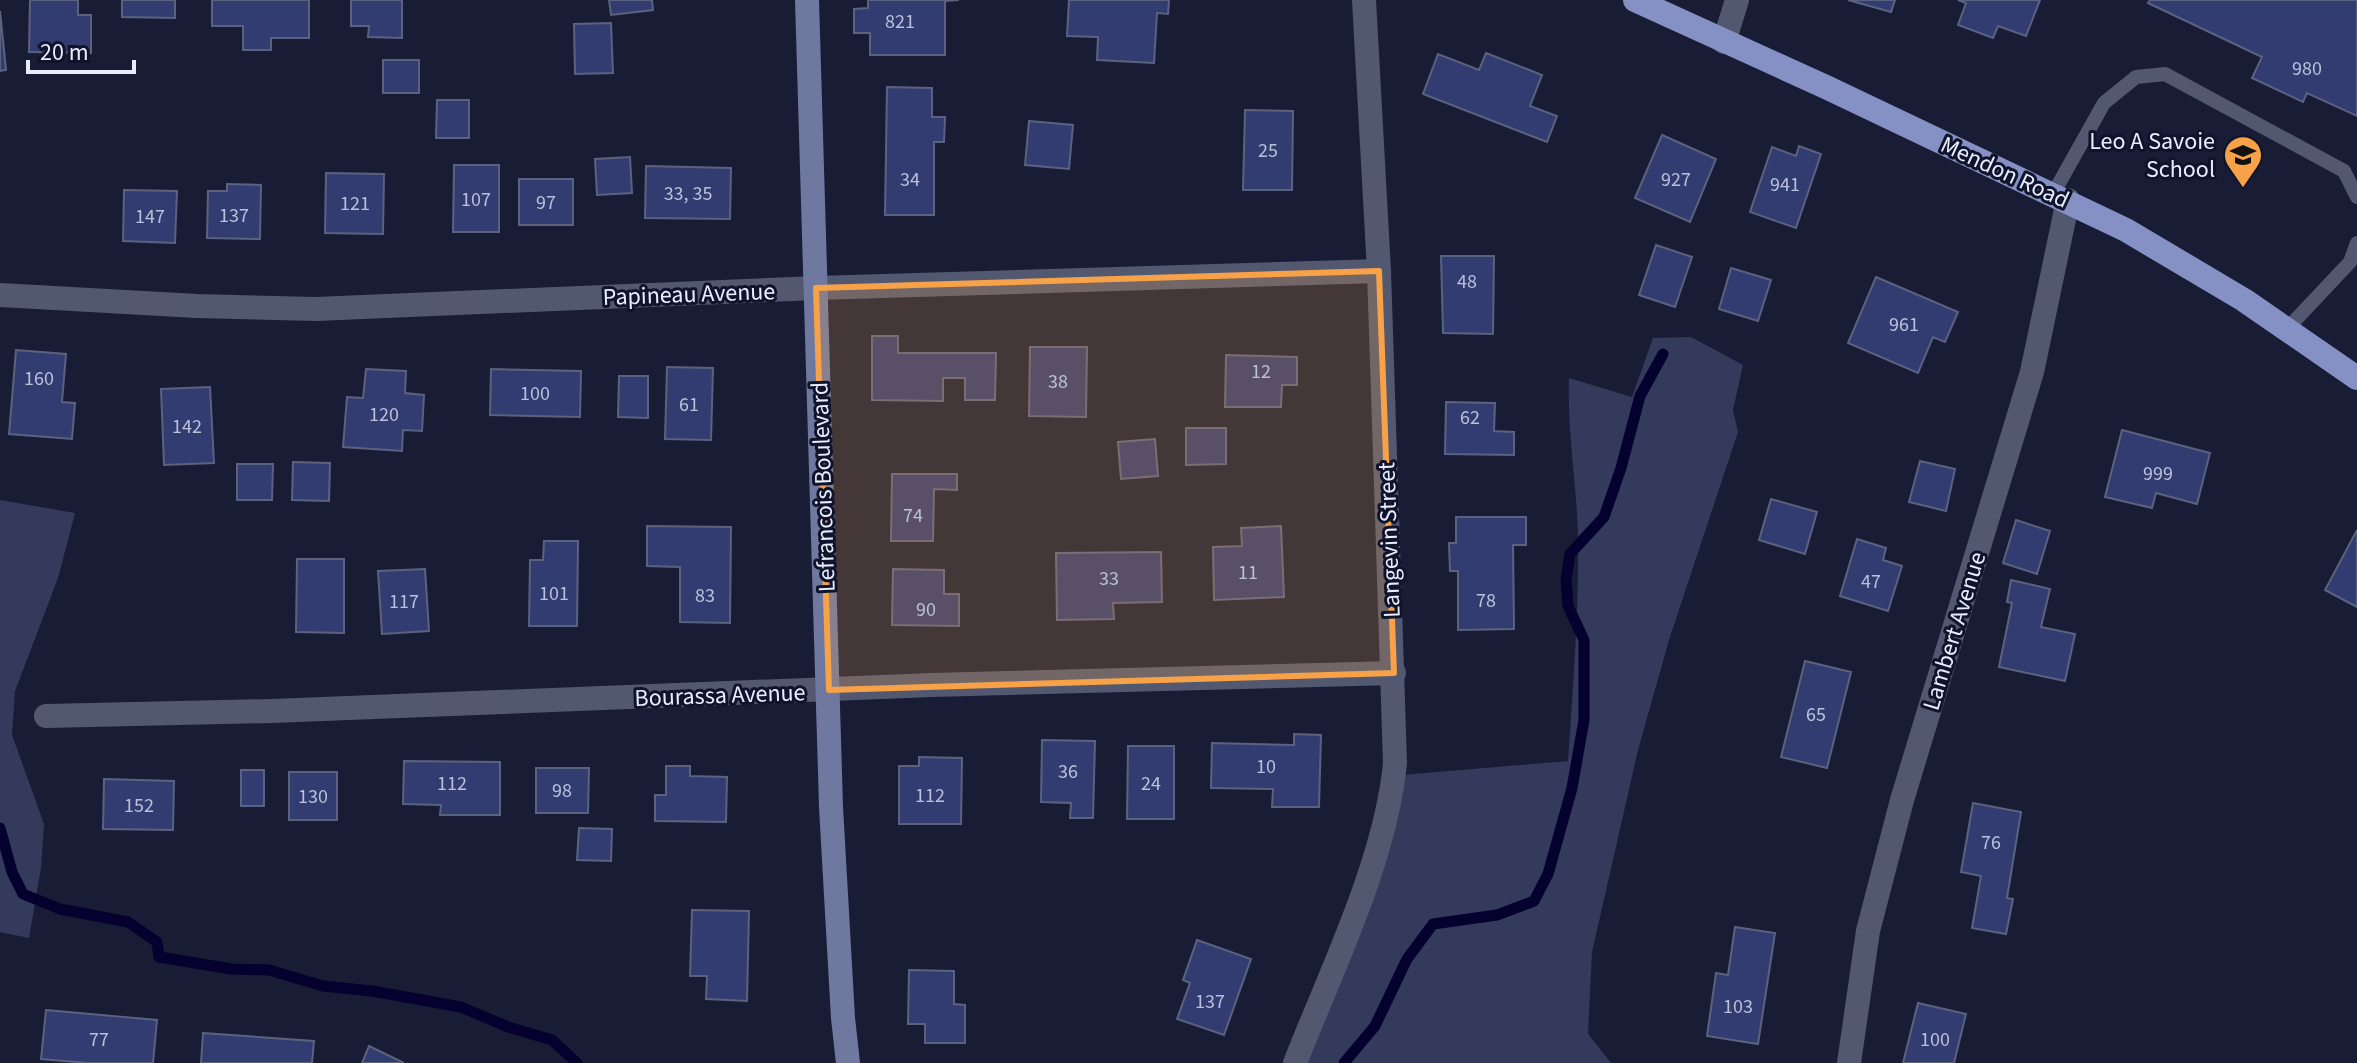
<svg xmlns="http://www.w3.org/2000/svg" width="2357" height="1063" font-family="'Source Sans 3',sans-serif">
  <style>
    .green { fill: #333a5c }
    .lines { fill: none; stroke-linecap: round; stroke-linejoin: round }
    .stream { stroke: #05012f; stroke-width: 11 }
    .building { fill: #333c71; stroke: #5b627f; stroke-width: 2 }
    .lane { stroke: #525870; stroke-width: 14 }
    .street { stroke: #525870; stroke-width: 24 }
    .secondary { stroke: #6f789f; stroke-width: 24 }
    .primary { stroke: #8591c4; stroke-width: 24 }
    .marked { fill: #f7a248; fill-opacity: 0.2; stroke: #f7a248; stroke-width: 6; stroke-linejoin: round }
    .labels { text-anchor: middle; stroke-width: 6; stroke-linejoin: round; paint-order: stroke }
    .number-label { font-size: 20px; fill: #bbc1db }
    .poi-label { font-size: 24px; fill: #e8edfe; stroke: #0f132b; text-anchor: end }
    .street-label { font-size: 24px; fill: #e8edfe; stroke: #0f132b }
  </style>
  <rect width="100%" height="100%" fill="#181d35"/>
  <!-- green -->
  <path class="green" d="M1691,337L1743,365L1733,410L1738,432L1669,640L1638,750L1592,952L1588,1034L1611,1063H1294L1390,776L1568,761C1573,687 1579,612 1578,538C1577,485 1567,432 1569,378L1632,397L1653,338Z
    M0,500L75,513L58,578L15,691L12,735L44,824L41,868L29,938L0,932Z"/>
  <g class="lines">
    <!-- stream -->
    <path class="stream" d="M0,828L12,872L23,894L60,909L128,922L157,942L159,957L231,969L269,970L323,986L372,991L461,1007L508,1027L552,1040L577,1063
      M1344,1063L1375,1026L1407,959L1433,924L1497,915L1534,901L1548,874L1572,788L1584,720V640L1568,606L1566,580L1570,554L1604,517L1621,468L1640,396L1663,354"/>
  </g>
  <!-- building -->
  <path class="building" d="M30,0H78V15H91V53L29,52Z
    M122,0H175V18L122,17Z
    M212,0H309V38H271V50H243V26H212Z
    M351,0H402V38L368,37L369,26H351Z
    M609,0H652L653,10L611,15Z
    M868,0H959L945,1V55H870V33H854V9L868,8Z
    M1069,0H1169L1168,14L1157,13L1154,63L1097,60L1098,37L1067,36Z
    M1848,0H1895L1891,12Z
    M1958,0H2040L2026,36L1998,26L1993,38L1958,25L1966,3Z
    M2150,0H2357V116L2307,93L2303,102L2252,78L2262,57L2148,3Z
    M0,11L6,70L0,71Z
    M611,23L613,73L575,74L574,24Z
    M1486,53L1542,75L1530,106L1557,116L1547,142L1423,94L1438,54L1479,70Z
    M383,60H419V93H383Z
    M887,87L932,88V117H945L944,142H934V215H885Z
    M437,100H469V138H436Z
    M1245,110L1293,111L1292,190H1243Z
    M1029,121L1073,125L1069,169L1025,165Z
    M1662,135L1716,159L1690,222L1635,198Z
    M1799,146L1821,154L1796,228L1750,212L1772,147L1796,156Z
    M630,157L632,193L597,195L595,159Z
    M454,165H499V232H453Z
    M646,166L731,168L730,219L645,218Z
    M326,173L384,174L383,234L325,233Z
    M519,179H573V225H519Z
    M227,184L261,185L260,239L207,238L208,191H227Z
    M124,190L177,191L175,243L123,241Z
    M1656,245L1692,257L1675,307L1639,295Z
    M1441,256H1494L1493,334L1443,333Z
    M1731,268L1771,280L1758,321L1719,309Z
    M1876,277L1958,312L1945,342L1933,337L1918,373L1848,343Z
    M872,336H898V353H996L995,400H965V378H943V401L872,400Z
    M1030,347H1087L1086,417L1029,416Z
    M16,350L66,354L62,402L75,403L72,439L9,434Z
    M1226,355L1297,357V385H1282L1281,407H1225Z
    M667,367L713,368L711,440L665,439Z
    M366,369L406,371L405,393L424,395L422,431L403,430L402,451L343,447L347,397L363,398Z
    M491,369L581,371L580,417L490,415Z
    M619,376H648V418L618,417Z
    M210,387L214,463L164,465L161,389Z
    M1446,402L1495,403L1494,431L1514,432V455L1445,454Z
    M1186,428H1226V464L1186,465Z
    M2122,430L2210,453L2197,504L2156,493L2152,508L2105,497Z
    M1155,439L1158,476L1121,479L1118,442Z
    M1920,461L1955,469L1946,511L1909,502Z
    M293,462L330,463L329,501L292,500Z
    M237,464H273L272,500H237Z
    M892,474H957V490L934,489L933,541H891Z
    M1771,499L1817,512L1805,554L1759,540Z
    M1456,517H1526V545H1513L1514,629L1458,630V571H1450L1449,543H1456Z
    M2016,520L2050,531L2037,574L2003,563Z
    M647,526L731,527L730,623L680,622V567L647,566Z
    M1281,526L1284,597L1214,600L1213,547L1242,546L1241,528Z
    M2357,530V607L2325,590Z
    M1857,539L1886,548L1883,560L1902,566L1888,611L1840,596Z
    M544,541H578L577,626H529L530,560H543Z
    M1161,552L1162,602L1113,603L1114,619L1057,620L1056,553Z
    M297,559H344V633L296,632Z
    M425,569L429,631L382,634L378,571Z
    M893,569L944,570V594H959V626L892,625Z
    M2011,580L2050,589L2041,627L2075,634L2065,681L1999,667L2012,603L2007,602Z
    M1805,661L1851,672L1827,768L1781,757Z
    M1294,734L1321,735L1319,807H1272L1273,789L1211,788L1212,743L1294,745Z
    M1042,740L1095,741L1093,818H1070L1071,803L1041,802Z
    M1128,746H1174V819H1127Z
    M919,757L962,758L961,824H899V766H919Z
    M404,761L500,762V815H440L441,805L403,804Z
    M666,766H690V776L727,777L726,822L655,821V795H666Z
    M536,768H589L588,813H536Z
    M241,770H264V806H241Z
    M289,772H337V820H289Z
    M104,779L174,781L173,830L103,829Z
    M1973,803L2021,812L2007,898L2013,899L2006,934L1972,928L1981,876L1961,872Z
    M579,828L612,829L611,861L577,860Z
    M692,910L749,911L747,1001L706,999L707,976H690Z
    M1735,927L1775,933L1758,1044L1707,1036L1716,973L1728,975Z
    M1197,940L1251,959L1224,1035L1177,1019L1190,983L1183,980Z
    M909,970L954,971V1004L965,1005V1043H925V1024H908Z
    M1918,1003L1966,1014L1954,1063H1903Z
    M46,1010L157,1020L153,1063H87L41,1059Z
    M203,1033L314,1041L312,1063H201Z
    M369,1046L404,1063H362Z"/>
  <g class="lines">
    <!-- lane -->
    <path class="lane" d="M2053,194L2104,103L2136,77L2165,74L2344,171L2357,197
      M2287,329L2350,262L2357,243"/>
    <!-- street -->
    <path class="street" d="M1724,42L1737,0
      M0,295L197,306L316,309L816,288L1379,271
      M46,716L272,711L932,685L1394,673
      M1295,1063C1331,971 1386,860 1395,763L1379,271L1364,0
      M1849,1063L1868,931L1902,800L2032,372L2068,200"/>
    <!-- secondary -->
    <path class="secondary" d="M807,0L831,807L843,1018L848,1063"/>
    <!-- primary -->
    <path class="primary" d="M1635,0L1828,88L2126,230L2244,300L2357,378"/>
  </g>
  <!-- marked area -->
  <path class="marked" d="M1379,271L1394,673L829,690L816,288Z"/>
  <!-- icons -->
  <defs>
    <g id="school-pin" transform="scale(2)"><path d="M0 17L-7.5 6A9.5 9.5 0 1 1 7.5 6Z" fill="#f7a248" stroke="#0f132b"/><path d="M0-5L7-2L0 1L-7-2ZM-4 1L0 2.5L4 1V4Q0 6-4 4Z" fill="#111"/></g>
  </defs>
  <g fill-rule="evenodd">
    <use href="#school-pin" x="2243" y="155"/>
  </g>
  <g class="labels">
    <!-- number labels -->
    <g class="number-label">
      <text x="900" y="28">821</text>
      <text x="2307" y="75">980</text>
      <text x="1268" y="157">25</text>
      <text x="910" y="186">34</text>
      <text x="1676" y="186">927</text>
      <text x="1785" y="191">941</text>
      <text x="688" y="200">33, 35</text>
      <text x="476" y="206">107</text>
      <text x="546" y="209">97</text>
      <text x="355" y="210">121</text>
      <text x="234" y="222">137</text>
      <text x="150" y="223">147</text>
      <text x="1467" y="288">48</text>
      <text x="1904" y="331">961</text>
      <text x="1261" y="378">12</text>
      <text x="39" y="385">160</text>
      <text x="1058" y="388">38</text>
      <text x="535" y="400">100</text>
      <text x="689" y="411">61</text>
      <text x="384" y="421">120</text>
      <text x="1470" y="424">62</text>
      <text x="187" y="433">142</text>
      <text x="2158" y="480">999</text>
      <text x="913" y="522">74</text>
      <text x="1248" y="579">11</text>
      <text x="1109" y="585">33</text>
      <text x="1871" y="588">47</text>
      <text x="554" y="600">101</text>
      <text x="705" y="602">83</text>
      <text x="1486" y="607">78</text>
      <text x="404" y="608">117</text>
      <text x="926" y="616">90</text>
      <text x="1816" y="721">65</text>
      <text x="1266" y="773">10</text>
      <text x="1068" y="778">36</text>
      <text x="452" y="790">112</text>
      <text x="1151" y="790">24</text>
      <text x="562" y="797">98</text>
      <text x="930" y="802">112</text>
      <text x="313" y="803">130</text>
      <text x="139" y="812">152</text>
      <text x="1991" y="849">76</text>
      <text x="1210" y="1008">137</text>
      <text x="1738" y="1013">103</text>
      <text x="99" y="1046">77</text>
      <text x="1935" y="1046">100</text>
    </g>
    <!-- poi labels -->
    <g class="poi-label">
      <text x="2215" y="149">Leo A Savoie<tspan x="2215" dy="28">School</tspan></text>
    </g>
    <!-- street labels -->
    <g class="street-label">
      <text transform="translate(2005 172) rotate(25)" y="8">Mendon Road</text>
      <text transform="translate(689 294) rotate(-2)" y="8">Papineau Avenue</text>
      <text transform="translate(823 487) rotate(-92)" y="8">Lefrancois Boulevard</text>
      <text transform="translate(1389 540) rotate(-92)" y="8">Langevin Street</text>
      <text transform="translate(1954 631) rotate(-73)" y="8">Lambert Avenue</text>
      <text transform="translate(720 695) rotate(-2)" y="8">Bourassa Avenue</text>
    </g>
  </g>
  <!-- scale -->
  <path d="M28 60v12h106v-12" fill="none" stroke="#e8edfe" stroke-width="4"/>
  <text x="40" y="60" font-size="24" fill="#e8edfe" stroke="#0f132b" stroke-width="6" paint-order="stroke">20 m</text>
</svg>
